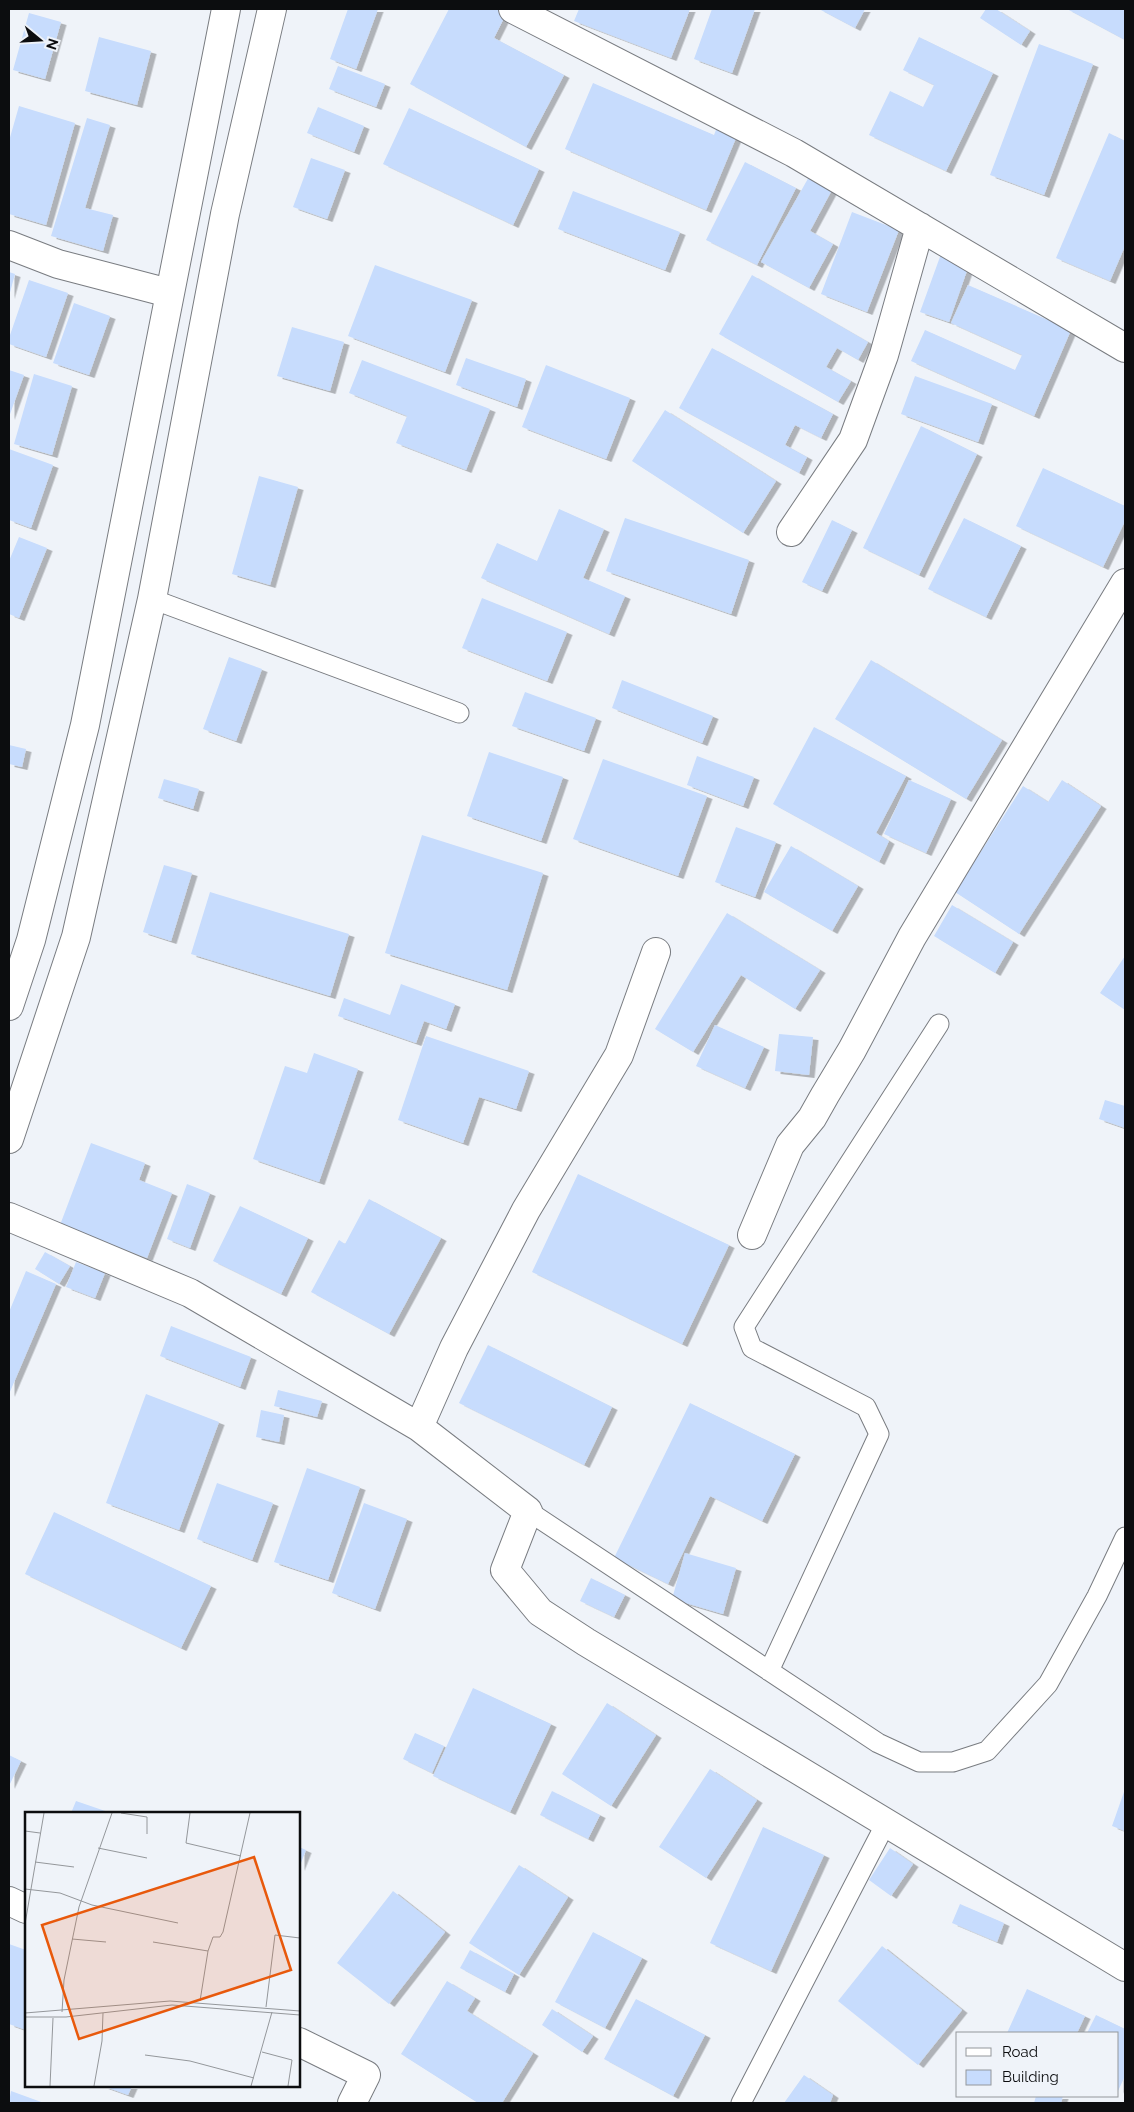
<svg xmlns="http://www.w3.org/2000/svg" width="1134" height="2112" font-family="Raleway,sans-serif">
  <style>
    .building { fill: #c7dcfd; filter: url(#shadow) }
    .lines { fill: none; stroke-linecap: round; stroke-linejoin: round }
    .service-casing { stroke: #797c81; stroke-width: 21 }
    .minor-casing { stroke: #797c81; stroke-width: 30 }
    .tertiary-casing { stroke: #797c81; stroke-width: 30 }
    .service { stroke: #fff; stroke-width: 19 }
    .minor { stroke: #fff; stroke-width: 28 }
    .tertiary { stroke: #fff; stroke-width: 28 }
    .inset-road { fill: none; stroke: #94979b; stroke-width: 1 }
    .view { fill: #e8590c; fill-opacity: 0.15; stroke: #e8590c; stroke-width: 2.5 }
    .inset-edge { fill: none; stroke: #0c0d0f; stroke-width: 2.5 }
  </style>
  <defs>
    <filter id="shadow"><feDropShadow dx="5.5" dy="3" stdDeviation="0" flood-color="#0004"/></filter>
  </defs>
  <rect width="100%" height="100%" fill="#eff3f9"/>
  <!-- building -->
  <path class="building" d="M348,9H378L356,69L330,59Z
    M449,9H497L506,14L494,38L564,75L526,147L410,84Z
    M579,9H690L671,58L574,21Z
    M712,9H755L732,73L694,59Z
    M819,9H865L855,28Z
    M986,9H996L1030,31L1021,45L980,18Z
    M1067,9H1125V40Z
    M29,13L61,22L45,79L13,70Z
    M99,37L151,51L137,105L85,91Z
    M919,37L993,73L946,171L869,135L890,91L923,107L934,85L903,70Z
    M1039,44L1093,64L1044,195L990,175Z
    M338,66L385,84L376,107L329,89Z
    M593,83L714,135L721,117L741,126L706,210L565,149Z
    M19,106L75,123L46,225L9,214V141Z
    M318,107L364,126L354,152L307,133Z
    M409,108L539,169L513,225L383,164Z
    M87,118L110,125L85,208L113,215L103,251L51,236Z
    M1109,133L1125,141V246L1110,281L1056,258Z
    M311,158L345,170L327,219L293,207Z
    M745,162L796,188L757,265L706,240Z
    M810,175L833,188L810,231L833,244L809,288L761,262Z
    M573,191L680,232L665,270L558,229Z
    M852,212L899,230L867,312L821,294Z
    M941,254L969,265L949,322L920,312Z
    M375,265L472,300L445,372L348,336Z
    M9,272L15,274L9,296Z
    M752,275L868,342L858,360L837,348L826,367L851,381L838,402L719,334Z
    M29,280L68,293L46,357L9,344V338Z
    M968,285L1071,330L1034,416L911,361L925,330L1015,370L1022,355L951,323Z
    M74,303L110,316L89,375L53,363Z
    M292,327L344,342L330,391L277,376Z
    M712,348L833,414L821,438L795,425L785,445L807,457L799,473L679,408Z
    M466,358L526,379L517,407L456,385Z
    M362,360L490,409L466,470L396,443L407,416L349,393Z
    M546,365L630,398L606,459L522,427Z
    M9,370L24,375L9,417Z
    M34,374L72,386L52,455L14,444Z
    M915,376L992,404L978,442L901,414Z
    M665,410L776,481L743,533L632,461Z
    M921,426L977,454L919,575L863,548Z
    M9,449L53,465L31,528L9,520Z
    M1043,468L1125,506V521L1103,567L1016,526Z
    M259,476L298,487L270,585L232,574Z
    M559,509L604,529L583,578L625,596L609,634L481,578L497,543L537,561Z
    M625,518L749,560L731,614L606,571Z
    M964,518L1021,546L986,617L928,589Z
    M832,520L852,530L822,591L802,582Z
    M19,537L47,548L19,618L9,614V561Z
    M482,598L567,632L547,681L462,648Z
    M229,657L262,669L236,741L203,729Z
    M871,660L1002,740L966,799L835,719Z
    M622,680L713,716L702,743L612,708Z
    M525,692L596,718L584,751L512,726Z
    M814,727L906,776L876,833L889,841L879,862L773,804Z
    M9,745L26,749L22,767L9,764Z
    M489,752L563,777L541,841L467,816Z
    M697,756L754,777L743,806L687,785Z
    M603,759L707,796L678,876L573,839Z
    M164,779L199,789L193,809L158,798Z
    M909,780L951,799L926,853L884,834Z
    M1062,780L1101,806L1019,934L955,892L1023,786L1048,802Z
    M736,827L776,842L755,897L715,882Z
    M422,835L543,873L507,990L385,953Z
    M791,846L858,886L832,931L764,892Z
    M164,865L192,873L171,941L143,932Z
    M210,892L349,934L330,996L191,954Z
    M952,905L1013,942L995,973L934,936Z
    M727,913L820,970L795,1009L741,975L693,1052L655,1029Z
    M1125,956V1010L1100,993Z
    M401,984L455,1004L446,1029L424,1021L416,1043L338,1016L344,998L390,1015Z
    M715,1025L764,1047L745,1088L696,1066Z
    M779,1034L813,1037L809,1075L775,1071Z
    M426,1036L529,1071L516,1109L479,1097L463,1143L398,1120Z
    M314,1053L358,1069L319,1182L253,1159L285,1066L307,1073Z
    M1105,1100L1125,1106V1128L1099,1119Z
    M91,1143L145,1163L139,1180L172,1193L147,1258L60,1225Z
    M578,1174L729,1245L682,1344L532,1272Z
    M187,1184L210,1193L190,1248L167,1239Z
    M369,1199L441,1238L389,1334L311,1292L339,1240L345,1244Z
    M240,1206L308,1238L281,1294L213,1261Z
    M45,1252L70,1266L59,1284L35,1269Z
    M76,1262L105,1273L95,1298L66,1287Z
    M26,1271L56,1284L9,1394V1312Z
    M171,1326L251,1357L240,1387L160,1356Z
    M488,1345L612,1407L584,1465L459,1403Z
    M278,1390L322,1401L317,1417L274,1406Z
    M146,1394L219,1422L179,1530L106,1503Z
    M690,1403L795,1454L762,1521L710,1496L668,1584L614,1558Z
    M261,1410L284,1415L279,1442L256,1437Z
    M307,1468L360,1487L328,1580L274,1562Z
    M217,1483L273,1503L252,1560L197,1539Z
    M364,1503L407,1519L375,1609L332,1593Z
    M54,1512L211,1586L181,1648L25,1574Z
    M685,1553L736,1568L723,1614L672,1599Z
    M591,1578L625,1595L614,1617L580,1601Z
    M473,1688L551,1724L510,1812L433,1776Z
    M607,1703L656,1735L611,1806L562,1774Z
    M415,1733L444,1746L432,1773L403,1759Z
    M9,1755L21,1761L9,1786Z
    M710,1769L757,1800L706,1878L659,1847Z
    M1125,1789V1831L1112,1826Z
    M552,1791L600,1815L588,1839L540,1815Z
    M76,1801L111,1813H71Z
    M763,1827L824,1855L771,1971L710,1943Z
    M299,1847L306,1850L299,1868Z
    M890,1848L913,1864L891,1896L869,1880Z
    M519,1865L568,1897L519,1975L469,1943Z
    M393,1891L445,1932L389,2004L337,1963Z
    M960,1904L1004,1923L997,1942L952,1923Z
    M593,1932L642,1958L605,2028L555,2002Z
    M9,1944L26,1950V2030L9,2024Z
    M882,1946L962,2010L918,2065L838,2001Z
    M470,1950L514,1974L505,1992L460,1968Z
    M447,1981L475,1998L467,2011L533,2053L502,2103H478L401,2054Z
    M1027,1989L1085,2016L1077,2033H1007Z
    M636,1999L705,2035L673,2096L604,2059Z
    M552,2009L593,2036L582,2052L542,2025Z
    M1096,2015L1125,2029V2076L1118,2091V2033H1087Z
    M804,2075L833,2095L830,2103H784Z
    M103,2086H132L128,2095Z
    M11,2091L44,2103H9Z
    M1036,2096H1063L1061,2103H1034Z"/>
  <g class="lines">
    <!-- service casing -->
    <g class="service-casing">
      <path id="service" d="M152,599L459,713
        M528,1511L878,1743L919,1762H953L987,1751L1048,1684L1097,1596L1125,1537
        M769,1671L879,1434L866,1407L752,1348L744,1327L939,1024
        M741,2103L886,1823"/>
    </g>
    <!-- minor casing -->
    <g class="minor-casing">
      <path id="minor" d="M513,9L794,153L1125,348
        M9,245L58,264L169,293
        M791,532L853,440L884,355L920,227
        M9,1217L190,1293L419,1427L528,1511L505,1570L540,1612L586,1642L1125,1967
        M752,1235L790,1145L812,1118L825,1095L852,1050L912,937L1125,583
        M419,1427L454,1348L526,1210L619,1055L656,952
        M9,1901L26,1909
        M299,2042L366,2075L352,2103"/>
    </g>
    <!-- tertiary casing -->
    <g class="tertiary-casing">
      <path id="tertiary" d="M9,1006L31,940L85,725L226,9
        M9,1139L76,937L152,599L225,214L272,9"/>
    </g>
    <!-- service -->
    <use href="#service" class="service"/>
    <!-- minor -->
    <use href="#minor" class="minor"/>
    <!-- tertiary -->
    <use href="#tertiary" class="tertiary"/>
  </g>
  <!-- overview -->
  <g transform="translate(25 1812)">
    <rect width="275" height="275" fill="#eff3f9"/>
    <path class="inset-road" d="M96,1L122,5V22M165,1L161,31L216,44M0,19L15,21M73,36L122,46M10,50L49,55M0,77L35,81L67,93L153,111M0,112L19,1M47,127L81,130M128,130L183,139M175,189L183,139L188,125H195L198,120L225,1M241,195L250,123L275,126M37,200L39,168L54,95L87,1M0,201L145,189L275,199M0,205H41L147,193L275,203M237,240L267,248L263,274M120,243L165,249L229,266M25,274L28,206M69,274L77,229L78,201M226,274L247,200"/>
    <path class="view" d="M229,45L266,158L54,227L17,113Z"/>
    <rect width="275" height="275" class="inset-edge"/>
  </g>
  <!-- border -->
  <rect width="1134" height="2112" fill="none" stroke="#0c0d0f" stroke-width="20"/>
  <!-- legend -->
  <rect x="956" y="2032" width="162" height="65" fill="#eff3f9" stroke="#94979b"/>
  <rect x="966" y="2048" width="25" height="8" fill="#ffffff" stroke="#94979b"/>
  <text x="1002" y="2057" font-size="15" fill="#0c0d0f">Road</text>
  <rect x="966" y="2070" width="25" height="15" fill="#c7dcfd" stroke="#94979b"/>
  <text x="1002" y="2082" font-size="15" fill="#0c0d0f">Building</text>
  <!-- north arrow -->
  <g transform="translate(40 40) rotate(108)" stroke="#eff3f9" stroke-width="4" paint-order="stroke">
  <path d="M0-4L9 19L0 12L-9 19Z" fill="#0c0d0f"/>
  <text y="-8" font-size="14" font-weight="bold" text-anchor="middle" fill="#0c0d0f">N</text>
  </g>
</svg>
